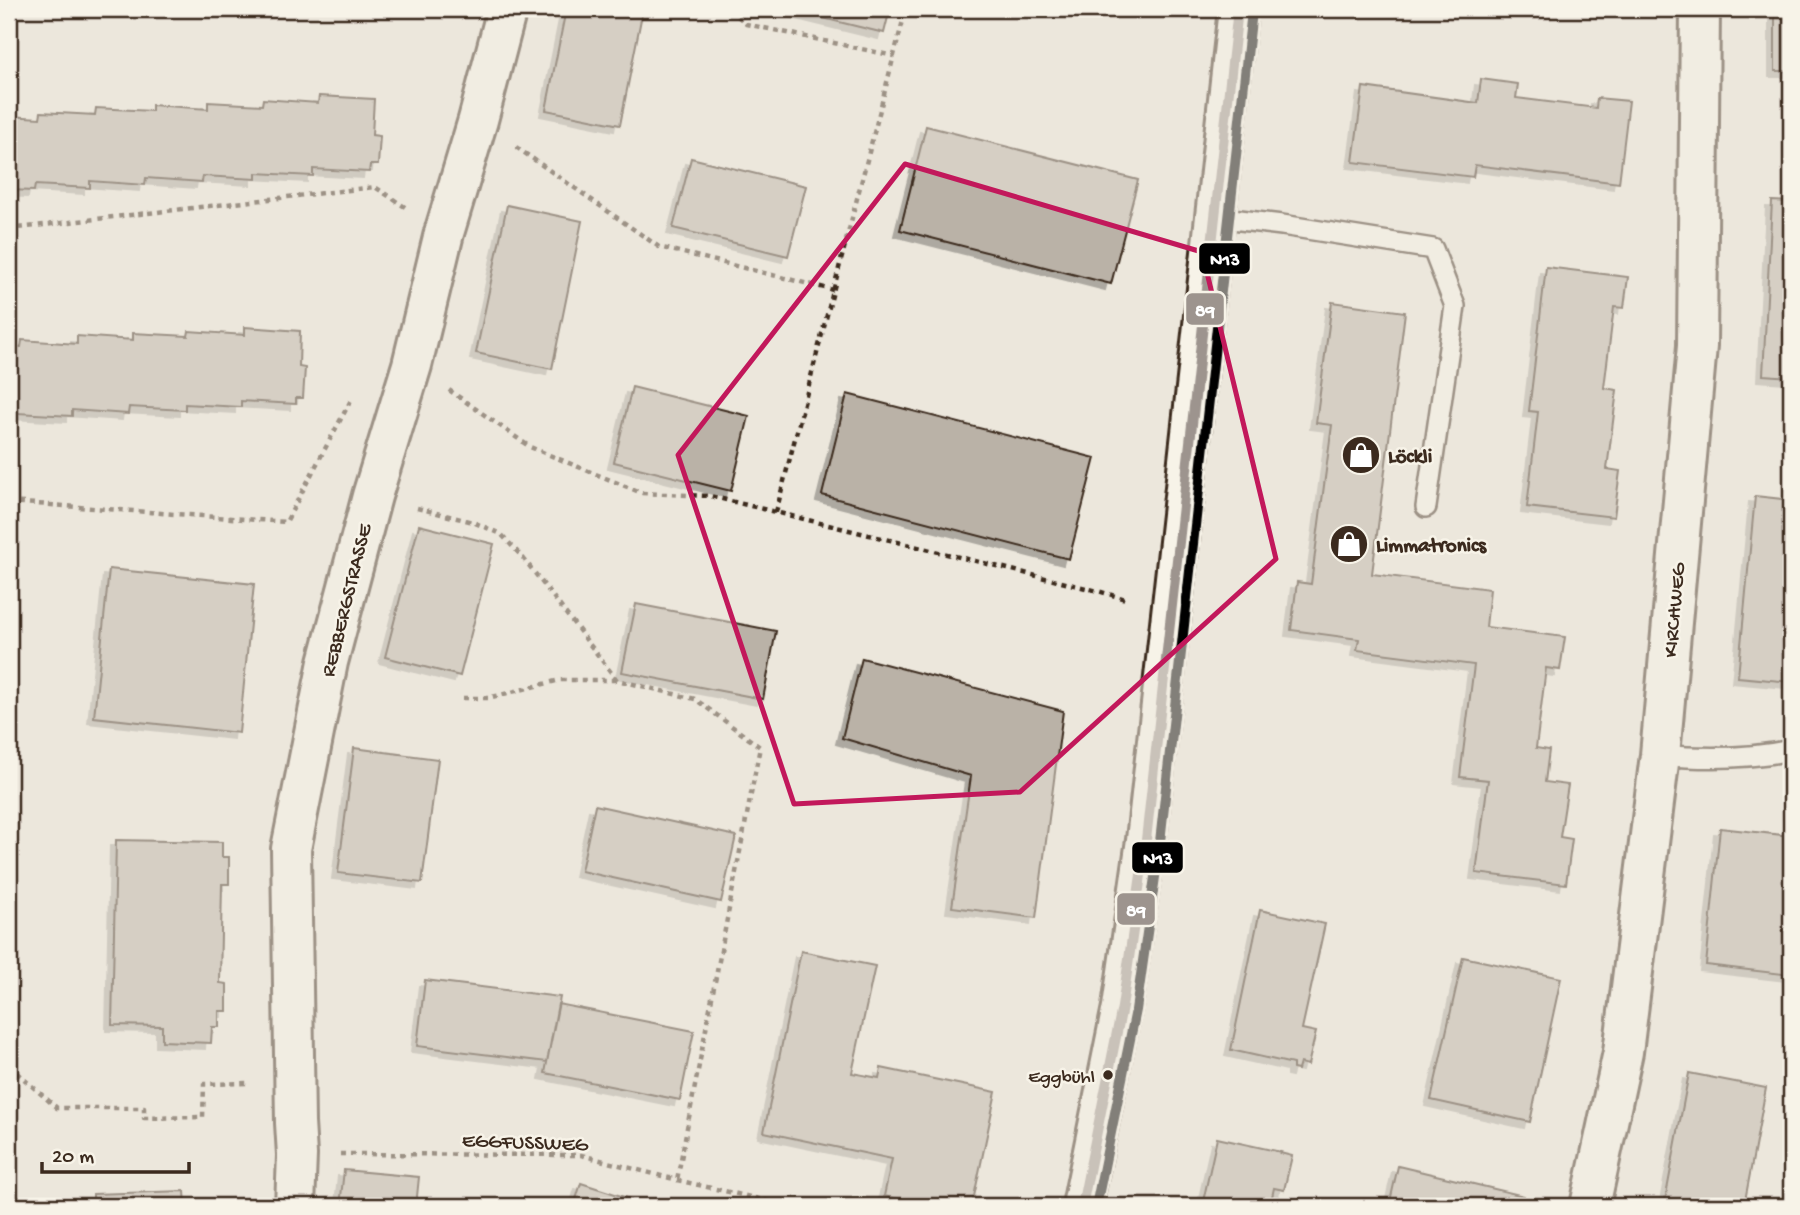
<svg xmlns="http://www.w3.org/2000/svg" width="1800" height="1215" font-family="'Gochi Hand',sans-serif">
  <style>
    .building { fill: #bab2a7; stroke: #3b2a1e; stroke-width: 2; filter: url(#shadow) }
    .lines { fill: none; stroke-linecap: round; stroke-linejoin: round }
    .lane-casing { stroke: #3b2a1e; stroke-width: 24 }
    .street-casing { stroke: #3b2a1e; stroke-width: 44 }
    .secondary-casing { stroke: #3b2a1e; stroke-width: 44 }
    .path { stroke: #3b2a1e; stroke-width: 4.5; stroke-dasharray: 5 5; stroke-linecap: butt }
    .lane { stroke: #f7f3e8; stroke-width: 19 }
    .street { stroke: #f7f3e8; stroke-width: 38 }
    .secondary { stroke: #f7f3e8; stroke-width: 38 }
    .bus-1-casing { stroke: #f7f3e8; stroke-width: 16 }
    .bus-2-casing { stroke: #f7f3e8; stroke-width: 16 }
    .bus-1 { stroke: #9d948e; stroke-width: 10 }
    .bus-2 { stroke: #000; stroke-width: 10 }
    .marked { fill: none; stroke: #c2185b; stroke-width: 5; stroke-linejoin: round }
    .bus-dot { fill: #3b2a1e; stroke: #f7f3e8; stroke-width: 2.5 }
    .labels { text-anchor: middle; stroke-width: 5; stroke-linejoin: round; paint-order: stroke }
    .bus-label { font-size: 19px; fill: #3b2a1e; stroke: #f7f3e8; text-anchor: end }
    .poi-label { font-size: 21px; font-weight: bold; fill: #3b2a1e; stroke: #f7f3e8; text-anchor: start }
    .street-label { font-size: 21px; fill: #3b2a1e; stroke: #f7f3e8 }
    .line-badge { stroke: #f7f3e8; stroke-width: 2.5 }
    .badge-label { font-size: 19px; text-anchor: middle; font-weight: bold; fill: #fff }
  </style>
  <defs>
    <filter id="shadow"><feDropShadow dx="-6" dy="6" stdDeviation="0" flood-color="#0004"/></filter>
  </defs>
  <rect width="100%" height="100%" fill="#ece7dc"/>
  <filter id="ink" filterUnits="userSpaceOnUse"><feTurbulence type="fractalNoise" baseFrequency=".0143" numOctaves="2"/><feDisplacementMap in="SourceGraphic" scale="14" xChannelSelector="R" yChannelSelector="G"/><feConvolveMatrix kernelMatrix="1 2 1 2 8 2 1 2 1" color-interpolation-filters="sRGB"/></filter>
  <g filter="url(#ink)">
    <!-- building -->
    <path class="building" d="M566,9H643L620,125L546,110Z
      M786,9H890L884,33Z
      M1775,9H1791V71H1775Z
      M1481,79L1518,84L1516,98L1596,108L1597,98L1629,101L1619,183L1475,165L1473,177L1353,162L1363,87L1478,103Z
      M319,96L374,99L372,135L380,136L378,165H370L369,172L313,169V176L256,173V179L203,176L202,182L146,178L145,185L90,181V188L35,185L34,191L9,190V116L40,118L41,112L95,115L96,108L152,111V105L208,109V102L262,105L263,99L318,103Z
      M926,126L1138,180L1111,284L900,230Z
      M691,158L806,186L788,256L673,228Z
      M1772,201L1791,202V377L1763,375Z
      M507,205L582,221L552,369L476,353Z
      M1546,267L1628,277L1624,308L1614,307L1604,388L1617,390L1607,469L1620,471L1614,517L1527,507L1538,412L1529,411Z
      M1332,302L1405,312L1372,574L1490,589L1486,627L1565,637L1560,670L1546,668L1536,748L1549,750L1545,782L1568,785L1560,837L1572,839L1566,884L1476,873L1488,780L1460,777L1474,665L1357,650L1359,639L1291,630L1297,582L1311,584L1332,425L1316,423Z
      M245,327L300,331L299,367L305,368L303,398H296V404L241,401V407L185,404V410L129,407L128,414L72,410V416L17,413V419H9V346L21,347L22,340L77,344V336L133,340V333L188,336L189,331L245,335Z
      M632,387L749,416L731,491L614,462Z
      M847,394L1095,458L1069,559L822,495Z
      M1755,496L1791,500V682L1738,677Z
      M419,525L494,544L460,676L385,657Z
      M109,569L254,584L239,733L94,717Z
      M636,604L776,631L763,699L622,672Z
      M862,658L1063,711L1036,918L952,907L971,776L842,738Z
      M354,748L438,759L422,883L338,873Z
      M595,805L736,836L721,902L581,871Z
      M1720,828L1791,836V975L1706,965Z
      M116,840L222,842V857H229V884H222L220,983L227,984V1011H219V1027H212L211,1043L162,1041V1026L112,1025Z
      M1260,910L1325,924L1302,1029L1316,1032L1308,1065L1300,1063L1298,1070L1293,1069V1064L1231,1050Z
      M801,951L875,966L852,1073L879,1078L881,1068L996,1092L972,1206H930L884,1196L892,1159L764,1132Z
      M1463,957L1561,978L1530,1122L1431,1100Z
      M425,980L560,997L547,1062L417,1046Z
      M558,1004L694,1031L680,1100L545,1073Z
      M1689,1073L1766,1088L1744,1206H1664Z
      M1217,1138L1281,1152L1280,1153L1292,1156L1284,1190L1274,1188L1270,1206H1202Z
      M1398,1166L1524,1196L1522,1206H1389Z
      M344,1170L419,1177L416,1206H340Z
      M581,1183L631,1199L628,1206H574Z
      M185,1191L186,1206H93V1194Z"/>
    <g class="lines">
      <!-- lane casing -->
      <g class="lane-casing">
        <path id="lane" d="M1215,217L1282,225L1433,249L1455,306L1426,507
          M1660,755C1703,759 1749,759 1791,750"/>
      </g>
      <!-- street casing -->
      <g class="street-casing">
        <path id="street" d="M295,1206L297,1155L295,1123L291,849L328,662L372,496L412,365L444,233L478,120L507,9
          M1590,1206L1623,1052L1660,755L1697,346L1700,9"/>
      </g>
      <!-- secondary casing -->
      <g class="secondary-casing">
        <path id="secondary" d="M1082,1206L1122,1007L1146,840L1238,9"/>
      </g>
      <!-- path -->
      <path class="path" d="M731,9L746,24L894,56
        M516,147L659,247L833,290
        M9,229L375,187L405,207
        M449,390L530,447L642,493L710,496L1098,591L1129,600
        M9,502L286,522L351,400
        M417,508L473,522L501,534L524,559L617,680L695,699L760,747L677,1180
        M776,512L906,9
        M463,698H488L560,680H616
        M9,1066L57,1108H144V1118L203,1117L204,1084L251,1083
        M340,1154L581,1155L677,1180L789,1206"/>
      <!-- lane -->
      <use href="#lane" class="lane"/>
      <!-- street -->
      <use href="#street" class="street"/>
      <!-- secondary -->
      <use href="#secondary" class="secondary"/>
      <!-- bus-1 casing -->
      <g class="bus-1-casing">
        <path id="bus-1" d="M1082,1206L1122,1007L1146,840L1238,9"/>
      </g>
      <!-- bus-2 casing -->
      <g class="bus-2-casing">
        <path id="bus-2" d="M1096,1206L1136,1010L1160,842L1252,11"/>
      </g>
      <!-- bus-1 -->
      <use href="#bus-1" class="bus-1"/>
      <!-- bus-2 -->
      <use href="#bus-2" class="bus-2"/>
    </g>
  </g>
  <!-- marked area -->
  <path d="M0 0H1800V1215H0ZM905,164L1202,252L1276,559L1020,792L794,804L678,455Z" fill="#ece7dc" fill-opacity=".55" fill-rule="evenodd"/>
  <path class="marked" d="M905,164L1202,252L1276,559L1020,792L794,804L678,455Z"/>
  <!-- icons -->
  <defs>
    <g id="shop-disc" transform="scale(2.0125)"><circle r="9.5" fill="#3b2a1e" stroke="#f7f3e8"/><path d="M-5-2.5h2.3a2.7 3.5 0 0 1 5.4 0H5L5.5 6h-11ZM-1.5-2.5h3a1.5 2.3 0 0 0-3 0Z" fill="#fff"/></g>
  </defs>
  <g fill-rule="evenodd">
    <use href="#shop-disc" x="1361" y="455"/>
    <use href="#shop-disc" x="1349" y="544"/>
  </g>
  <!-- markers -->
  <circle class="bus-dot" cx="1108" cy="1075" r="6"/>
  <g class="labels">
    <!-- bus labels -->
    <g class="bus-label">
      <text x="1095" y="1082">Eggbühl</text>
    </g>
    <!-- poi labels -->
    <g class="poi-label">
      <text x="1388" y="462">Löckli</text>
      <text x="1376" y="551">Limmatronics</text>
    </g>
    <!-- street labels -->
    <g class="street-label">
      <text transform="translate(345 600) rotate(-76)" y="7">REBBERGSTRASSE</text>
      <text transform="translate(1673 610) rotate(-85)" y="7">KIRCHWEG</text>
      <text transform="translate(525 1141) rotate(2)" y="7">EGGFUSSWEG</text>
    </g>
  </g>
  <g class="line-badge">
    <rect x="1198" y="242" width="53" height="33" rx="7" fill="#000"/>
    <rect x="1185" y="292" width="40" height="34" rx="7" fill="#9d948e"/>
    <rect x="1131" y="841" width="53" height="33" rx="7" fill="#000"/>
    <rect x="1116" y="892" width="40" height="34" rx="7" fill="#9d948e"/>
  </g>
  <g class="badge-label">
    <text x="1225" y="265">N13</text>
    <text x="1205" y="316">89</text>
    <text x="1158" y="864">N13</text>
    <text x="1136" y="916">89</text>
  </g>
  <!-- margin -->
  <rect width="1800" height="1215" fill="none" stroke="#f7f3e8" stroke-width="35"/>
  <rect x="18" y="18" width="1765" height="1180" fill="none" stroke="#3b2a1e" stroke-width="2.5" filter="url(#ink)"/>
  <!-- scale -->
  <path d="M42 1162v10h147v-10" fill="none" stroke="#3b2a1e" stroke-width="3.5"/>
  <text x="52" y="1162" font-size="21" fill="#3b2a1e" stroke="#f7f3e8" stroke-width="5" paint-order="stroke">20 m</text>
</svg>
